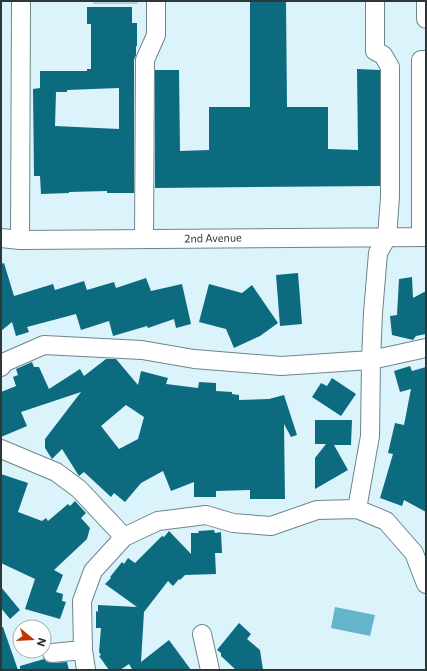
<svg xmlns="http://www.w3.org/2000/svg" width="427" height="671" font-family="Commissioner,sans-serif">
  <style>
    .green { fill: #a5d5e3 }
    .water { fill: #65b5ca }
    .building { fill: #0d6b7f; fill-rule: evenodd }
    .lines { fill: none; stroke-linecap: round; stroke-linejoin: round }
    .minor-casing { stroke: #6f858c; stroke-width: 20 }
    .minor { stroke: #fff; stroke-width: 18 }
    .labels { text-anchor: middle; stroke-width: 4; stroke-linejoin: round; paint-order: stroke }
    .street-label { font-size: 11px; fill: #2d373a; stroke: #fff }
  </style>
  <rect width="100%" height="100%" fill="#dbf4fb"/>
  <!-- green -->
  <path class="green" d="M1,1H2V213L1,214Z
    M93,1H137L138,4H93Z"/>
  <!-- water -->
  <path class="water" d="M335,607L375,615L370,636L331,628Z"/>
  <!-- building -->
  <path class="building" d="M250,1H286L287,107H328V149L358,150L357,69L380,70V186L155,188V70H179L180,151L209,150V107H250Z
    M87,7H132V23H137V46H136V55L134,60V193H107V191L69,192V193L41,194L40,176H34L33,89L40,88V71H87V69H91V24H87ZM119,88V129L55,126L56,92H67V90Z
    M4,263L14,296L53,284L55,290L84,281L87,290L114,282L116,288L146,278L151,291L182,284L191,324L176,328L174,319L148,328L147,326L113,336L109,321L81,330L76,314L27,327L29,332L16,336L12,322L1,331V264Z
    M298,273L302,324L280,326L276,275Z
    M412,277L413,298L426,291V334L416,336L413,340L392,335L390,316L397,315L399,279Z
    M209,284L242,293L252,285L278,323L260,336L234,348L226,329L199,322Z
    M106,359H116L138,385L141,371L168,378L166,384L198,388L199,382L216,383V391L232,392V394L239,395V400L269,399L284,395L297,435L291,437L284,424L285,499H250V490L216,491V497H194V482L171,491L163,471L141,483L125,502L114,493L111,497L84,472L79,476L62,449L52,459L45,448V439L81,392L21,412L27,426L1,437V392L16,386L13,377L18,375L16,369L32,362L34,367H39L49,389L80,369L84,376ZM126,405L144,417L138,439L119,449L101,426Z
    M410,366L412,371L426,367V512L404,500L402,506L380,498L393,454L388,453L395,423L404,425L411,389L400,392L394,371Z
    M332,378L356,394L341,416L312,397L321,383L327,386Z
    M315,420H352L351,445H334L348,470L315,489V458L326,444H315Z
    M1,474L28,483L18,512L42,521L46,518L48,521L68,504L70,506L75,501L86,513L81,518L90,528L87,539L54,570L63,575L56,592L63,594L62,601L66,602L60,619L25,609L35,579L1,563Z
    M214,530L215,533L221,532L222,553H215L216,574L185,575L180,580L179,579L173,586L168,581L144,612L141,662L169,640L191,670H131L132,669L129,664L120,670H109L99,656L101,655L99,652L101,628H96V611L98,612V605L137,607L105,584L111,578L110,577L122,562L124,564L128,558L135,563L162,536L164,537L169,531L191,554V533H199L198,531Z
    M1,587L20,610L10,619L1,608Z
    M239,623L251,634L247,639L260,650L263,670H236L221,656V653L217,650Z
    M1,627H3L18,670H1Z
    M44,659L47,662L53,663L67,662L69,670H20V666Z"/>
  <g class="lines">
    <!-- minor casing -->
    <g class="minor-casing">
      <path id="minor" d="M426,1V19
        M421,237V60H426
        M1,238L20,240L426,237
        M144,239L145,60L156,35V1
        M20,240L21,1
        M1,367L5,362L44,345L142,350L194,359L281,366L371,360L426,348
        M1,449L56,472L79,489L124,537
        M357,509L370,436L371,360L373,313L378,253L387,237L390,197V67L383,55L375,51V1
        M202,634L210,670
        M52,653L83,650
        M86,670L83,650L82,601L93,571L124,537L158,521L206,515L233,523L271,526L317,510L357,509L386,521L414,553L426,584"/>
    </g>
    <!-- minor -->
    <use href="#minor" class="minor"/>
  </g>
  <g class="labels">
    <!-- street labels -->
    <g class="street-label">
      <text transform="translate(213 238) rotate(-1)" y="4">2nd Avenue</text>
    </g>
  </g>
  <!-- border -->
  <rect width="427" height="671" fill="none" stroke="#2d373a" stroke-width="4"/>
  <!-- north arrow -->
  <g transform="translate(32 639) rotate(108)"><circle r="19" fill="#ffffff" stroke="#abafb0"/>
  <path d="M0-3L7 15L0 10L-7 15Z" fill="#bf3700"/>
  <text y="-6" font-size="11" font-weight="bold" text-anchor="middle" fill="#2d373a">N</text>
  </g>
</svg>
